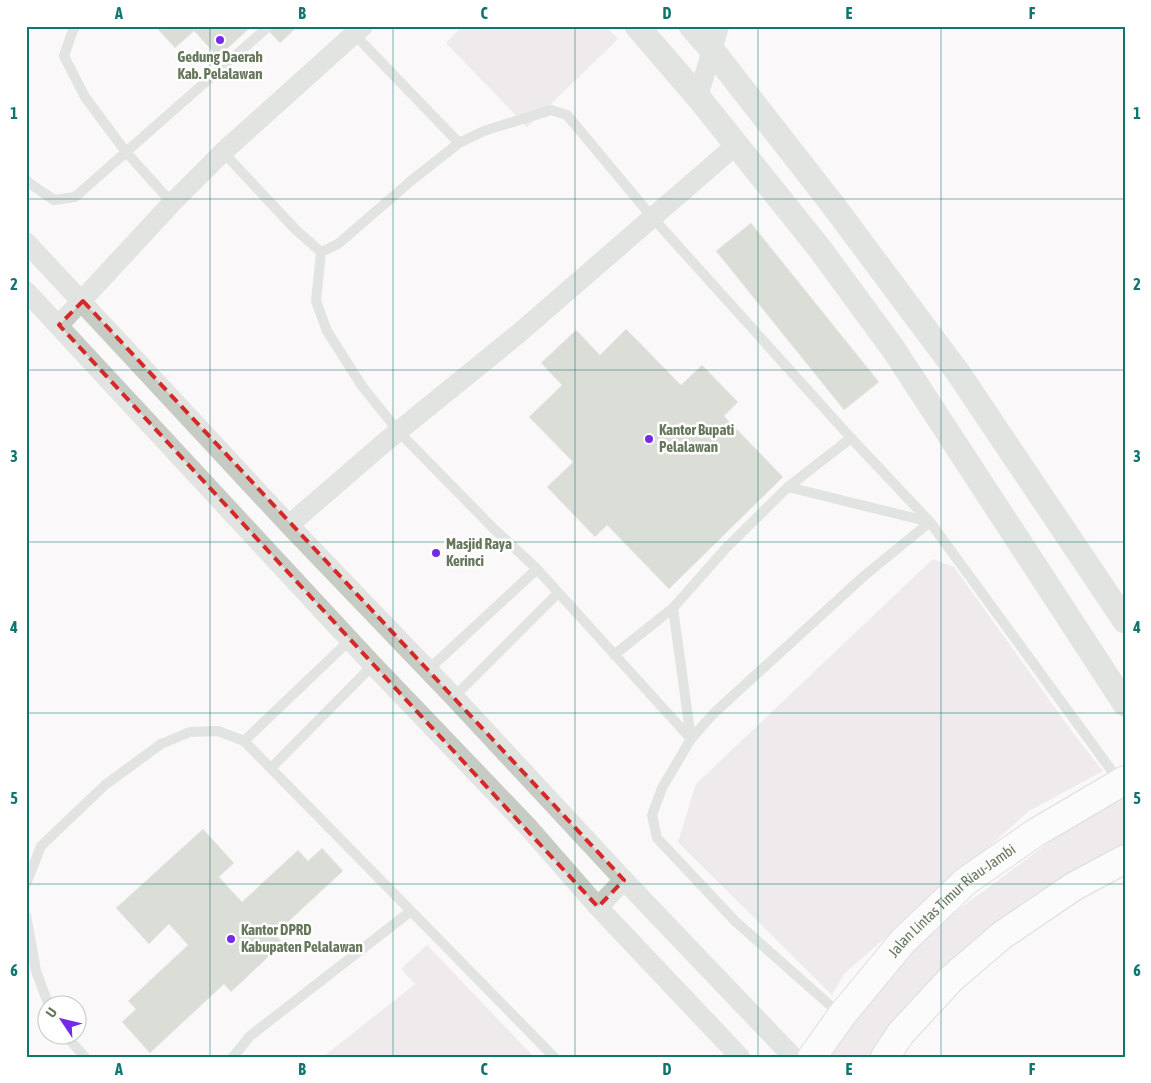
<svg xmlns="http://www.w3.org/2000/svg" width="1151" height="1083" font-family="'Asap Condensed',sans-serif">
  <style>
    .green { fill: #e2d9db }
    .building { fill: #b5bdae; stroke: #dcdadb }
    .lines { fill: none; stroke-linecap: round; stroke-linejoin: round }
    .secondary-casing { stroke: #b8bfb3; stroke-width: 30 }
    .service { stroke: #c6ccc3; stroke-width: 10 }
    .minor { stroke: #c6ccc3; stroke-width: 20 }
    .tertiary { stroke: #c6ccc3; stroke-width: 25 }
    .secondary { stroke: #fff; stroke-width: 28 }
    .marked { fill: none; stroke: #d62828; stroke-width: 4; stroke-dasharray: 10 6; stroke-linejoin: round }
    .grid { fill: none; stroke: #0f766e; stroke-width: 1; stroke-opacity: 0.55 }
    .poi-dot { fill: #742ae8; stroke: #fff; stroke-width: 2 }
    .labels { text-anchor: middle; stroke-width: 5; stroke-linejoin: round; paint-order: stroke }
    .poi-label { font-size: 15px; font-weight: bold; fill: #66775b; stroke: #fff; text-anchor: start }
    .street-label { font-size: 15px; fill: #66775b; stroke: #fff }
    .neatline { fill: none; stroke: #0f766e; stroke-width: 2 }
    .grid-label { font-size: 16px; text-anchor: middle; font-weight: bold; fill: #0f766e }
  </style>
  <rect width="100%" height="100%" fill="#faf8f9"/>
  <!-- green -->
  <path class="green" d="M462,26H606L618,39L527,127L446,43Z
    M933,559L954,567L1073,733L1103,771L1029,811L844,974L832,995L678,842L696,784Z
    M1125,798V843L1105,854L967,951L876,1057H827L905,956L943,921L1059,835L1088,817Z
    M427,945L534,1057H323L415,984L401,969Z"/>
  <!-- building -->
  <path class="building" d="M155,26H252L218,57L194,31L175,48Z
    M264,26H298L280,43Z
    M751,223L879,382L844,410L716,251Z
    M626,329L681,385L702,365L738,402L724,416L783,477L669,589L607,525L595,537L547,487L573,462L529,417L562,385L541,363L576,330L600,355Z
    M203,829L234,863L219,877L242,902L298,850L308,861L322,848L343,871L275,934L283,943L231,992L224,984L150,1053L122,1022L136,1009L128,1001L188,945L169,924L149,944L116,908Z"/>
  <g class="lines">
    <!-- secondary casing -->
    <g class="secondary-casing">
      <g id="secondary">
        <path id="s1" d="M812,1057L842,1015L903,941L966,881L1035,833L1125,780"/>
        <path d="M885,1057L901,1033L951,979L1001,936L1073,887L1125,859"/>
      </g>
    </g>
    <!-- service -->
    <path class="service" d="M76,26L73,30L64,56L85,97L126,152L172,203
      M459,143L484,131L551,110L567,115L652,217L851,438
      M223,152L295,229L321,252L338,244L412,180L459,143L354,34
      M26,179L29,183L54,200L75,197L269,26
      M321,252L316,301L327,331L362,386L398,431L492,527L537,569L691,739
      M788,487L930,522
      M673,608L691,739
      M614,655L673,608L726,548L788,487L851,438L930,522
      M428,670L537,569
      M454,697L558,593
      M244,741L350,640
      M271,768L373,665
      M26,884L41,846L105,785L161,744L190,732L218,731L244,741L411,911
      M26,915L36,971L49,1006
      M841,1015L735,921L657,838L652,815L662,788L691,739L714,713L864,576L930,522L1120,782
      M66,1036L85,1057
      M233,1057L250,1036L411,911L554,1057"/>
    <!-- minor -->
    <path class="minor" d="M698,97L719,26
      M26,242L289,525L454,697L624,880L793,1057
      M26,291L373,665L529,828L598,907L740,1057
      M59,325L172,203L223,152L363,26
      M289,525L385,442L518,334L736,145
      M598,907L624,880"/>
    <!-- tertiary -->
    <path class="tertiary" d="M637,26L698,97L820,249L894,350L1125,704
      M691,26L712,50L833,205L959,374L1125,621"/>
    <!-- secondary -->
    <use href="#secondary" class="secondary"/>
  </g>
  <!-- marked area -->
  <path d="M0 0H1151V1083H0ZM83,301L624,880L598,907L59,325Z" fill="#faf8f9" fill-opacity=".55" fill-rule="evenodd"/>
  <path class="marked" d="M83,301L624,880L598,907L59,325Z"/>
  <!-- grid -->
  <path class="grid" d="M210,26V1057M393,26V1057M575,26V1057M758,26V1057M941,26V1057M26,199H1125M26,370H1125M26,542H1125M26,713H1125M26,884H1125"/>
  <!-- markers -->
  <g class="poi-dot">
    <circle cx="220" cy="40" r="5"/>
    <circle cx="649" cy="439" r="5"/>
    <circle cx="436" cy="553" r="5"/>
    <circle cx="231" cy="939" r="5"/>
  </g>
  <g class="labels">
    <!-- poi labels -->
    <g class="poi-label">
      <text x="220" y="62" text-anchor="middle">Gedung Daerah<tspan x="220" dy="17">Kab. Pelalawan</tspan></text>
      <text x="659" y="435">Kantor Bupati<tspan x="659" dy="17">Pelalawan</tspan></text>
      <text x="446" y="549">Masjid Raya<tspan x="446" dy="17">Kerinci</tspan></text>
      <text x="241" y="935">Kantor DPRD<tspan x="241" dy="17">Kabupaten Pelalawan</tspan></text>
    </g>
    <!-- street labels -->
    <g class="street-label">
      <text dy="5" stroke="none"><textPath href="#s1" startOffset="211">Jalan Lintas Timur Riau-Jambi</textPath></text>
    </g>
  </g>
  <!-- border -->
  <rect width="1151" height="1083" fill="none" stroke="#ffffff" stroke-width="55"/>
  <!-- north arrow -->
  <g transform="translate(62 1020) rotate(305)"><circle r="24" fill="#ffffff" stroke="#c2c9bd"/>
  <path d="M0-4L9 19L0 12L-9 19Z" fill="#742ae8"/>
  <text y="-8" font-size="14" font-weight="bold" text-anchor="middle" fill="#66775b">U</text>
  </g>
  <rect x="28" y="28" width="1096" height="1028" class="neatline"/>
  <g class="grid-label">
    <text x="119" y="19">A</text>
    <text x="302" y="19">B</text>
    <text x="484" y="19">C</text>
    <text x="667" y="19">D</text>
    <text x="849" y="19">E</text>
    <text x="1032" y="19">F</text>
    <text x="14" y="119">1</text>
    <text x="1137" y="119">1</text>
    <text x="14" y="290">2</text>
    <text x="1137" y="290">2</text>
    <text x="14" y="462">3</text>
    <text x="1137" y="462">3</text>
    <text x="14" y="633">4</text>
    <text x="1137" y="633">4</text>
    <text x="14" y="804">5</text>
    <text x="1137" y="804">5</text>
    <text x="14" y="976">6</text>
    <text x="1137" y="976">6</text>
    <text x="119" y="1075">A</text>
    <text x="302" y="1075">B</text>
    <text x="484" y="1075">C</text>
    <text x="667" y="1075">D</text>
    <text x="849" y="1075">E</text>
    <text x="1032" y="1075">F</text>
  </g>
</svg>
